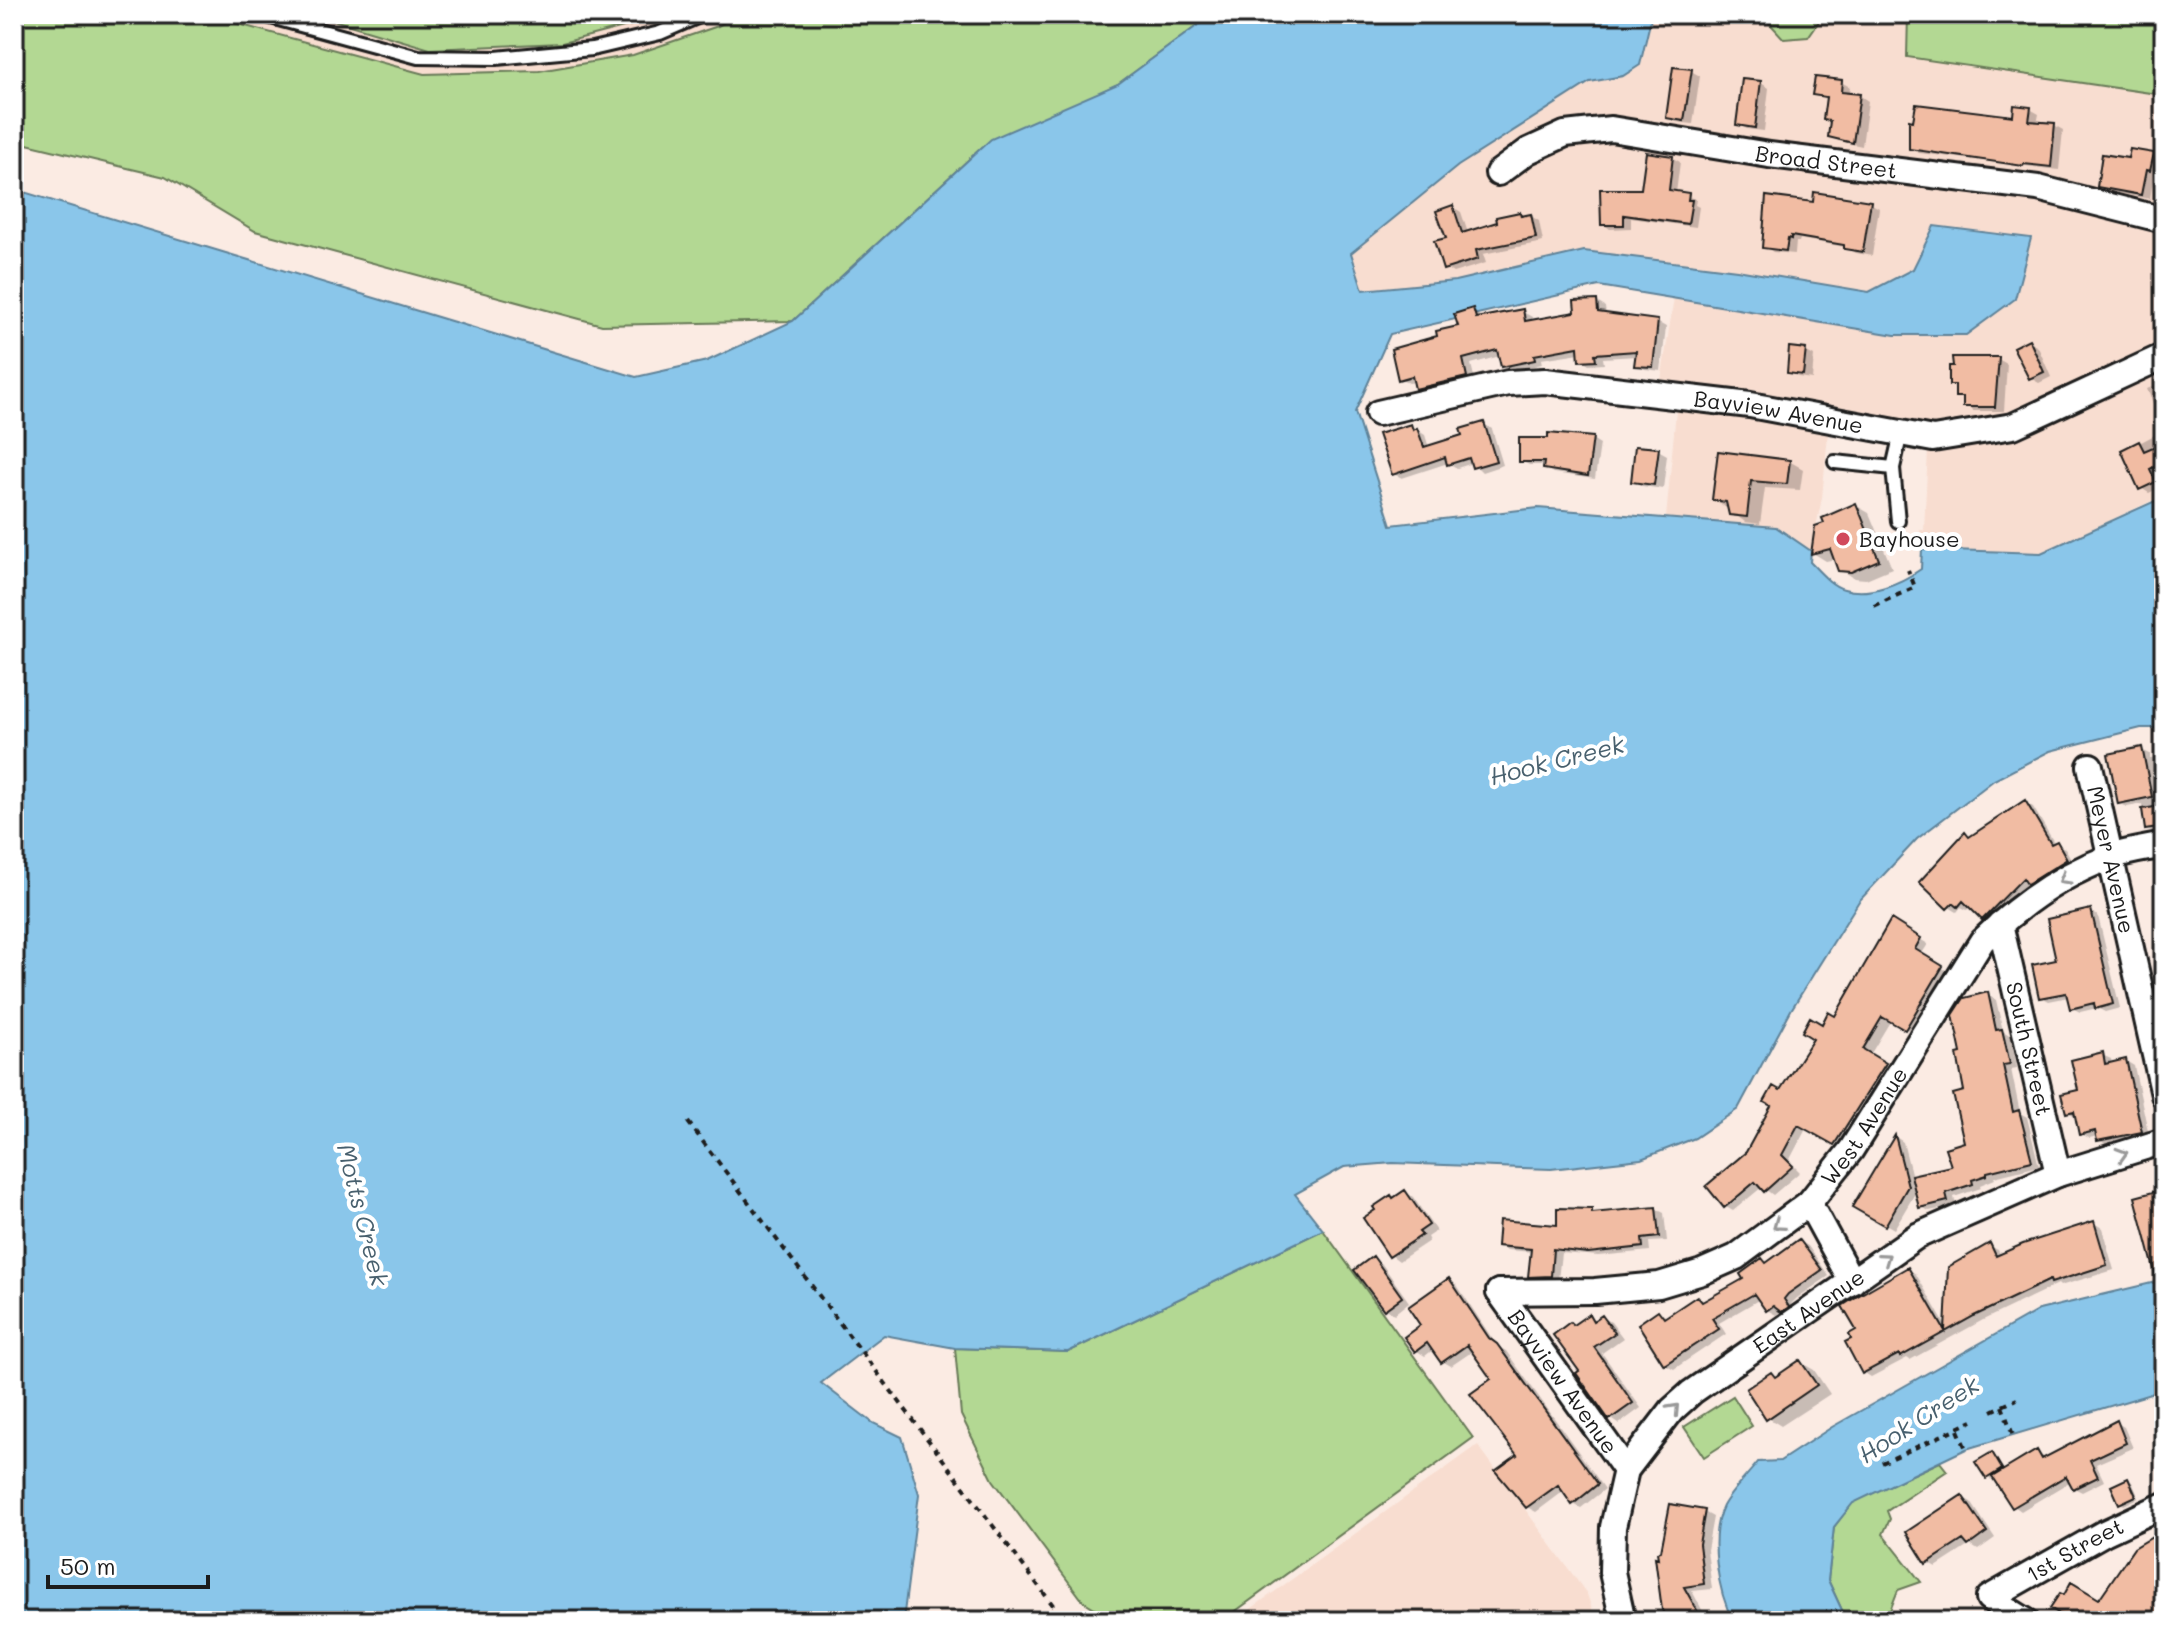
<svg xmlns="http://www.w3.org/2000/svg" width="2178" height="1635" font-family="Mali,sans-serif">
  <style>
    .built { fill: #f8ddd0 }
    .green { fill: #b3d893; stroke: #687a58; stroke-width: 2 }
    .water { fill: #8ac6ea; stroke: #5e8298; stroke-width: 2 }
    .shadow { fill: #0003 }
    .building { fill: #f1bca3; stroke: #1c1c1c; stroke-width: 2 }
    .lines { fill: none; stroke-linecap: round; stroke-linejoin: round }
    .service-casing { stroke: #1c1c1c; stroke-width: 18 }
    .minor-casing { stroke: #1c1c1c; stroke-width: 30 }
    .path { stroke: #1c1c1c; stroke-width: 4; stroke-dasharray: 6 6; stroke-linecap: butt }
    .service { stroke: #fff; stroke-width: 12 }
    .minor { stroke: #fff; stroke-width: 24 }
    .oneway { stroke: #999 }
    .poi-dot { fill: #d1495b; stroke: #fff; stroke-width: 3 }
    .labels { text-anchor: middle; stroke-width: 8; stroke-linejoin: round; paint-order: stroke }
    .street-label { font-size: 22px; fill: #1c1c1c; stroke: #fff }
    .poi-label { font-size: 22px; fill: #1c1c1c; stroke: #fff; text-anchor: start }
    .water-label { font-size: 24px; font-style: italic; fill: #48606e; stroke: #fff }
  </style>
  <rect width="100%" height="100%" fill="#fbebe3"/>
  <filter id="ink" filterUnits="userSpaceOnUse"><feTurbulence type="fractalNoise" baseFrequency=".0125" numOctaves="2"/><feDisplacementMap in="SourceGraphic" scale="16" xChannelSelector="R" yChannelSelector="G"/><feConvolveMatrix kernelMatrix="1 2 1 2 8 2 1 2 1" color-interpolation-filters="sRGB"/></filter>
  <g filter="url(#ink)">
    <!-- built -->
    <path class="built" d="M201,14H738L718,26L633,55L539,71L424,74Z
      M1652,14H1761L1784,39L1808,37L1824,14H1908V57L2164,95V495L2041,553L1922,549L1919,543L1920,530H1924L1928,450L1885,437L1828,434L1822,498L1811,551L1776,527L1666,518L1676,411L1657,406L1674,298L1895,335H1966L1934,226L1913,269L1869,292L1737,270L1585,251L1454,281L1363,291L1350,253L1458,166L1590,82L1623,76L1639,65Z
      M1478,1445L1587,1594L1596,1621H1234Z"/>
    <!-- green -->
    <path class="green" d="M14,14H201L424,74L539,71L633,55L718,26L738,14H1213L1118,84L981,148L793,321L602,325L255,231L165,177L14,141Z
      M313,14H674L562,43L430,49Z
      M1761,14H1824L1808,37L1784,39Z
      M1908,14H2164V95L1907,57Z
      M1323,1230L1473,1438L1222,1621H1116L1083,1601L993,1480L961,1415L955,1348L1068,1352Z
      M1733,1396L1752,1426L1704,1457L1684,1427Z
      M1940,1462L1947,1471L1887,1511L1890,1519L1883,1534L1921,1582L1898,1590L1886,1621H1847L1828,1580L1834,1527L1853,1502Z"/>
    <!-- water -->
    <path class="water" d="M1213,14H1652L1640,65L1623,76L1590,82L1458,166L1351,253L1363,290L1455,281L1584,251L1737,270L1869,292L1913,269L1934,226L2031,238L2015,299L1966,335H1895L1599,286L1390,334L1355,412L1391,525L1538,508L1776,527L1811,551L1810,562C1819,571 1831,586 1844,589C1869,597 1901,583 1921,569L1922,549L2041,553L2164,497V728H2141L2050,751L1994,780L1917,839L1859,901L1791,1010L1738,1109L1695,1138L1641,1159L1551,1169L1393,1163L1344,1167L1295,1194L1323,1230L1068,1352L955,1348L884,1335L821,1383L873,1423L902,1437L919,1494L903,1621H14V189L636,377L707,361L793,321L991,139L1118,84Z
      M2164,1280V1390L1966,1449L1853,1503L1834,1527L1828,1580L1847,1621H1733C1718,1592 1708,1537 1723,1506C1731,1491 1747,1476 1758,1462L1780,1461L1832,1427L2039,1310Z"/>
    <!-- shadow -->
    <path class="shadow" d="M1691,71L1700,76L1693,124L1676,122L1668,117Z
      M1841,82L1850,87L1849,94L1859,95L1868,101L1862,146L1839,141L1830,136L1832,122L1826,119L1828,100L1815,94Z
      M1761,83L1769,88L1764,131L1747,129L1738,124Z
      M2030,109L2039,114L2037,124L2054,125L2063,130L2059,170L1919,153L1911,148L2014,118Z
      M2153,155L2162,160L2159,175L2154,174L2150,199L2108,191L2099,186L2130,161Z
      M1673,158L1680,162L1676,193L1696,199L1695,205L1699,207L1696,227L1631,218V228L1610,229L1603,224L1643,191Z
      M1870,203L1879,208L1872,256L1855,253L1846,247L1800,239L1799,242H1796L1795,254L1773,252L1764,246L1815,204Z
      M1453,207L1461,212L1468,233L1519,214L1526,217L1531,216L1539,221L1543,242L1483,254L1486,263L1453,273L1445,268Z
      M1597,302L1605,307L1606,316L1657,322L1666,327L1661,371L1645,369L1636,364L1637,356L1603,358L1604,364L1589,365L1581,360L1580,353L1541,359L1542,364L1511,371L1502,366L1500,356L1471,364L1475,381L1425,393L1416,388L1415,382L1409,383L1400,378L1440,338L1460,327L1473,311L1483,319L1523,312L1532,317V322L1577,314Z
      M2029,342L2038,347L2051,377L2039,383L2030,378Z
      M1805,351L1814,356L1812,379L1798,377L1789,372Z
      M1998,359L2007,364L2004,411H1973L1965,405V400L1957,395V388L1951,384Z
      M2164,382V429L2147,389Z
      M1484,424L1492,429L1503,465L1482,472L1473,463L1457,468L1448,463L1402,478L1394,474L1411,426L1425,435L1429,448L1465,437Z
      M2164,430V470L2157,474L2163,486L2149,493L2141,488L2124,451Z
      M1592,439L1600,444L1595,479L1553,473L1545,468L1546,465H1529L1521,461Z
      M1658,450L1667,455L1663,489L1642,486L1633,481Z
      M1789,461L1803,469L1800,490L1765,488L1760,524L1745,522L1714,499Z
      M1855,505L1869,513L1892,568L1866,579L1854,578L1840,569L1836,559L1826,561L1813,553Z
      M2142,750L2150,754V759L2164,758V832L2154,834L2147,829L2143,804L2127,807L2119,803Z
      M2025,802L2033,807L2055,844L2065,848L2074,864L2037,887L2031,883L1991,923L1971,906L1967,910L1961,907L1957,912L1949,907L1965,835L1971,838Z
      M2090,911L2098,916L2120,1008L2105,1012L2097,1008L2080,1012L2072,1008L2069,997L2049,1001L2041,997Z
      M1892,922L1928,944L1921,955L1949,972L1914,1033L1891,1020L1870,1055L1892,1069L1843,1147L1807,1127L1789,1161L1800,1172L1773,1195L1762,1187L1733,1211L1726,1207L1747,1153L1781,1092L1822,1027L1836,1018Z
      M1988,995L1996,1000L2003,1031L2011,1036L2017,1068L2011,1069L2020,1113L2027,1117L2039,1166L1994,1177L1995,1179L1980,1185L1981,1188L1954,1197L1956,1206L1929,1211L1920,1206L1917,1190L1894,1229L1855,1206L1896,1137L1903,1142L1912,1177L1954,1168L1966,1143L1964,1055Z
      M2102,1055L2111,1059L2112,1065L2126,1061L2134,1066L2149,1136L2107,1145L2099,1140L2098,1136L2089,1138L2081,1134L2076,1116L2067,1112Z
      M1405,1192L1413,1197L1436,1231L1427,1237L1429,1241L1399,1261L1391,1255L1394,1199Z
      M1656,1209L1664,1213L1667,1241L1649,1242L1650,1251L1598,1256L1561,1253L1558,1280H1539L1530,1276L1533,1252L1507,1250L1499,1245L1559,1227L1591,1211L1597,1214Z
      M2094,1223L2102,1228L2114,1270L2060,1286L2058,1284L1983,1320L1910,1360L1907,1358L1871,1377L1863,1372L1859,1331L1908,1269L1916,1274L1947,1328L1990,1246L1998,1250L2001,1256Z
      M1799,1241L1808,1246L1829,1276L1797,1298L1791,1304L1796,1312L1791,1316L1782,1310L1776,1315L1767,1310L1760,1299L1719,1323L1726,1334L1674,1369L1665,1364L1658,1312L1667,1317L1698,1298L1705,1303L1746,1279L1762,1261L1768,1264Z
      M1373,1259L1382,1264L1409,1302L1394,1314L1385,1309Z
      M1449,1280L1457,1285L1497,1346L1506,1351L1605,1489L1581,1508L1573,1504L1564,1491L1536,1512L1527,1507L1520,1456L1494,1379L1473,1351L1451,1366L1442,1361L1434,1349L1425,1356L1417,1351L1422,1325Z
      M1589,1317L1596,1321L1602,1317L1611,1322L1623,1338L1602,1353L1641,1408L1619,1424L1610,1418L1582,1371Z
      M1800,1362L1814,1370L1830,1394L1781,1426L1768,1418L1771,1375L1777,1378Z
      M2117,1423L2124,1427L2133,1448L2096,1464L2104,1481L2082,1492L2074,1488L2071,1481L2021,1511L2014,1506L1995,1477L1991,1480L1987,1477L1992,1454L2005,1471L2037,1452L2046,1459Z
      M2128,1480L2132,1482L2139,1498L2124,1505L2121,1503Z
      M1962,1497L1971,1502L1995,1538L1978,1550L1970,1545L1936,1567L1927,1562Z
      M1704,1512L1713,1517L1707,1550L1712,1589L1692,1591L1708,1621H1670Z"/>
    <!-- building -->
    <path class="building" d="M1673,67L1692,69L1684,121L1666,118Z
      M1815,77L1842,80L1841,92L1860,94L1853,143L1828,137L1830,121L1823,120L1826,97L1812,95Z
      M1742,79L1761,81L1755,128L1736,125Z
      M1916,104L2013,116L2014,105L2031,107L2029,121L2055,123L2051,167L2024,164L2023,166L1909,149V120L1913,121Z
      M2130,149L2154,153L2150,171L2146,170L2141,195L2097,187L2102,154L2128,158Z
      M1646,152L1673,156L1669,190L1689,193L1688,200H1692L1688,224L1624,215V225H1601L1600,189H1641Z
      M1814,192L1871,201L1863,252L1844,249V245L1791,236V239L1788,238L1786,251L1762,248L1766,196L1813,202Z
      M1453,205L1462,233L1497,222L1496,217L1520,212L1521,216L1531,214L1536,238L1476,250L1478,259L1443,270L1434,241L1446,238L1436,211Z
      M1597,300L1598,312L1658,320L1653,367L1634,366L1636,351L1595,354L1596,360L1579,361L1578,347L1534,355L1535,360L1501,367L1497,350L1463,359L1467,377L1415,389L1412,376L1398,380L1391,349L1437,336L1436,331L1458,326L1454,314L1473,308L1476,318L1523,309L1525,321L1575,312L1574,301Z
      M2029,339L2044,372L2029,379L2013,347Z
      M1789,347L1806,349L1803,375L1787,373Z
      M1952,357H1999L1995,407H1963V397H1955V385H1949V366H1953Z
      M1484,422L1496,461L1472,468L1469,458L1447,465L1445,457L1392,475L1378,434L1411,424L1413,430L1417,428L1424,447L1462,435L1460,429Z
      M1548,433L1593,437L1588,476L1543,469L1544,462H1519V438H1548Z
      M2139,441L2144,451L2160,444L2164,453V462L2150,469L2156,482L2139,490L2121,450Z
      M1635,446L1659,448L1654,485L1631,482Z
      M1718,451L1790,460L1787,484L1751,481L1747,517L1729,515L1726,502L1712,500Z
      M1856,503L1879,560L1851,572L1838,571L1830,549L1811,554L1815,526L1824,523L1822,518Z
      M2142,747L2152,797L2118,804L2108,754Z
      M2025,800L2051,844L2057,841L2067,859L2027,884L2023,878L1982,920L1963,901L1958,907L1953,903L1947,909L1919,882L1965,832L1969,837Z
      M2161,806L2164,827L2145,830L2142,809Z
      M2091,909L2113,1004L2095,1009L2094,1003L2070,1009L2066,993L2039,998L2032,965L2056,960L2047,919Z
      M1891,919L1921,938L1915,949L1943,966L1905,1030L1882,1017L1863,1049L1886,1063L1834,1145L1798,1125L1782,1155L1793,1166L1764,1192L1755,1182L1724,1208L1706,1186L1746,1152L1771,1106L1764,1102L1773,1086L1780,1090L1813,1039L1802,1032L1810,1017L1822,1024L1828,1012L1835,1016Z
      M1988,992L1996,1030L2002,1029L2010,1064L2003,1065L2013,1112L2019,1110L2032,1161L1987,1172V1175L1972,1180L1973,1184L1946,1193L1948,1201L1919,1208L1911,1175L1951,1166L1945,1148L1964,1142L1953,1094L1964,1091L1957,1054L1961,1053L1953,1015L1964,998Z
      M2103,1052L2105,1064L2126,1059L2142,1132L2097,1141L2095,1131L2079,1135L2074,1111L2066,1113L2061,1094L2078,1090L2071,1060Z
      M1895,1135L1908,1186L1885,1226L1852,1207Z
      M2164,1189V1284H2158L2135,1197Z
      M1405,1190L1429,1225L1419,1232L1422,1235L1389,1257L1363,1218L1375,1210L1373,1207L1391,1195L1393,1198Z
      M1656,1207L1659,1237L1642,1239L1643,1247L1588,1253L1553,1249L1551,1276L1528,1277L1531,1249L1497,1246L1499,1220L1557,1225V1208L1592,1209V1213Z
      M2094,1221L2107,1265L2051,1283L2050,1280L1974,1316L1900,1357L1899,1354L1862,1374L1845,1342L1851,1339L1849,1334L1856,1330L1842,1306L1856,1297L1908,1267L1945,1331L1948,1267L1990,1243L1996,1256L2023,1244Z
      M1799,1239L1822,1270L1788,1294L1784,1299L1789,1307L1781,1312L1773,1306L1766,1311L1754,1294L1712,1318L1719,1329L1664,1365L1638,1324L1658,1310L1664,1318L1697,1296L1702,1302L1743,1279L1740,1274L1762,1258L1766,1263Z
      M1373,1256L1402,1297L1384,1310L1354,1270Z
      M1449,1278L1489,1338L1497,1344L1598,1484L1572,1505L1558,1485L1526,1508L1495,1471L1517,1455L1470,1394L1491,1379L1467,1345L1441,1363L1427,1343L1415,1352L1404,1337L1420,1325L1408,1307Z
      M1589,1314L1593,1321L1602,1315L1615,1333L1594,1347L1633,1403L1609,1420L1576,1373L1579,1371L1553,1335L1570,1322L1573,1325Z
      M1800,1360L1817,1385L1766,1420L1746,1389L1771,1372L1775,1377Z
      M2117,1420L2126,1443L2090,1460L2098,1477L2073,1489L2066,1476L2012,1508L1992,1477L2037,1450L2042,1459Z
      M1992,1452L2002,1469L1986,1479L1975,1462Z
      M2128,1478L2136,1496L2119,1504L2111,1486Z
      M1962,1495L1987,1532L1968,1546L1963,1540L1926,1564L1906,1532Z
      M1670,1504L1705,1510L1699,1544L1704,1584L1684,1587L1703,1621H1668L1662,1610L1655,1557L1658,1558L1657,1552L1661,1551Z
      M2164,1530V1621H2071L2050,1608L2060,1593L2064,1595L2071,1582L2099,1599L2134,1548Z"/>
    <g class="lines">
      <!-- service casing -->
      <g class="service-casing">
        <path id="service" d="M260,14L418,57L496,58L592,49L660,33L704,14
          M1835,462L1893,468L1901,433
          M1893,468L1898,521"/>
      </g>
      <!-- minor casing -->
      <g class="minor-casing">
        <g id="minor">
          <path id="s1" d="M1498,173L1528,151L1565,134L1611,129L1769,155L2038,188L2164,220"/>
          <path id="s2" d="M1378,413L1508,383L1545,381L1750,405L1933,439L2013,426L2164,356"/>
          <path id="s3" d="M2090,766L2164,1095"/>
          <path id="s4" d="M2000,924L2058,1174"/>
          <path d="M1809,1203L1852,1282"/>
          <path id="s5" d="M1499,1292L1595,1291L1659,1285L1702,1272L1736,1257L1809,1203L1851,1150L1982,941C2018,906 2061,875 2108,858C2126,851 2146,849 2164,845"/>
          <path id="s6" d="M1499,1292L1626,1470"/>
          <path id="s7" d="M1623,1621L1612,1572L1613,1527L1626,1470L1672,1410L1692,1392L1917,1236L2058,1174L2164,1141"/>
          <path id="s8" d="M2026,1621L1989,1598L2104,1533L2164,1505"/>
        </g>
      </g>
      <!-- path -->
      <path class="path" d="M1874,606L1915,587L1908,570
        M688,1122L1065,1621
        M2002,1406L2013,1435
        M1992,1411L2017,1399
        M1958,1430L1966,1449
        M1882,1463L1973,1421"/>
      <!-- service -->
      <use href="#service" class="service"/>
      <!-- minor -->
      <use href="#minor" class="minor"/>
    </g>
    <!-- one-way arrows -->
    <defs><path id="oneway-chevron" d="M-2-3.5L2.5 0L-2 3.5" fill="none" stroke-width="1.6" stroke-linecap="round" stroke-linejoin="round" transform="scale(2)"/></defs>
    <g class="oneway">
      <use href="#oneway-chevron" transform="translate(2064 879) rotate(150)"/>
      <use href="#oneway-chevron" transform="translate(2122 1154) rotate(-17)"/>
      <use href="#oneway-chevron" transform="translate(1778 1225) rotate(144)"/>
      <use href="#oneway-chevron" transform="translate(1885 1258) rotate(-35)"/>
      <use href="#oneway-chevron" transform="translate(1674 1409) rotate(-47)"/>
    </g>
  </g>
  <!-- markers -->
  <circle class="poi-dot" cx="1843" cy="539" r="8"/>
  <g class="labels">
    <!-- street labels -->
    <g class="street-label">
      <text dy="8" stroke="none"><textPath href="#s1" startOffset="342">Broad Street</textPath></text>
      <text dy="8" stroke="none"><textPath href="#s2" startOffset="406">Bayview Avenue</textPath></text>
      <text dy="8" stroke="none"><textPath href="#s3" startOffset="96">Meyer Avenue</textPath></text>
      <text dy="8" stroke="none"><textPath href="#s4" startOffset="128">South Street</textPath></text>
      <text dy="8" stroke="none"><textPath href="#s5" startOffset="428">West Avenue</textPath></text>
      <text dy="8" stroke="none"><textPath href="#s7" startOffset="398">East Avenue</textPath></text>
      <text dy="8" stroke="none"><textPath href="#s6" startOffset="110">Bayview Avenue</textPath></text>
      <text dy="8" stroke="none"><textPath href="#s8" startOffset="142">1st Street</textPath></text>
    </g>
    <!-- poi labels -->
    <g class="poi-label">
      <text x="1859" y="547">Bayhouse</text>
    </g>
    <!-- water labels -->
    <g class="water-label">
      <text transform="translate(1557 761) rotate(-14)" y="8">Hook Creek</text>
      <text transform="translate(362 1215) rotate(76)" y="8">Motts Creek</text>
      <text transform="translate(1919 1420) rotate(-33)" y="8">Hook Creek</text>
    </g>
  </g>
  <!-- margin -->
  <rect width="2178" height="1635" fill="none" stroke="#fff" stroke-width="48"/>
  <rect x="24" y="24" width="2130" height="1587" fill="none" stroke="#1c1c1c" stroke-width="3" filter="url(#ink)"/>
  <!-- scale -->
  <path d="M48 1575v12h160v-12" fill="none" stroke="#1c1c1c" stroke-width="4"/>
  <text x="60" y="1575" font-size="24" fill="#1c1c1c" stroke="#ffffff" stroke-width="6" paint-order="stroke">50 m</text>
</svg>
